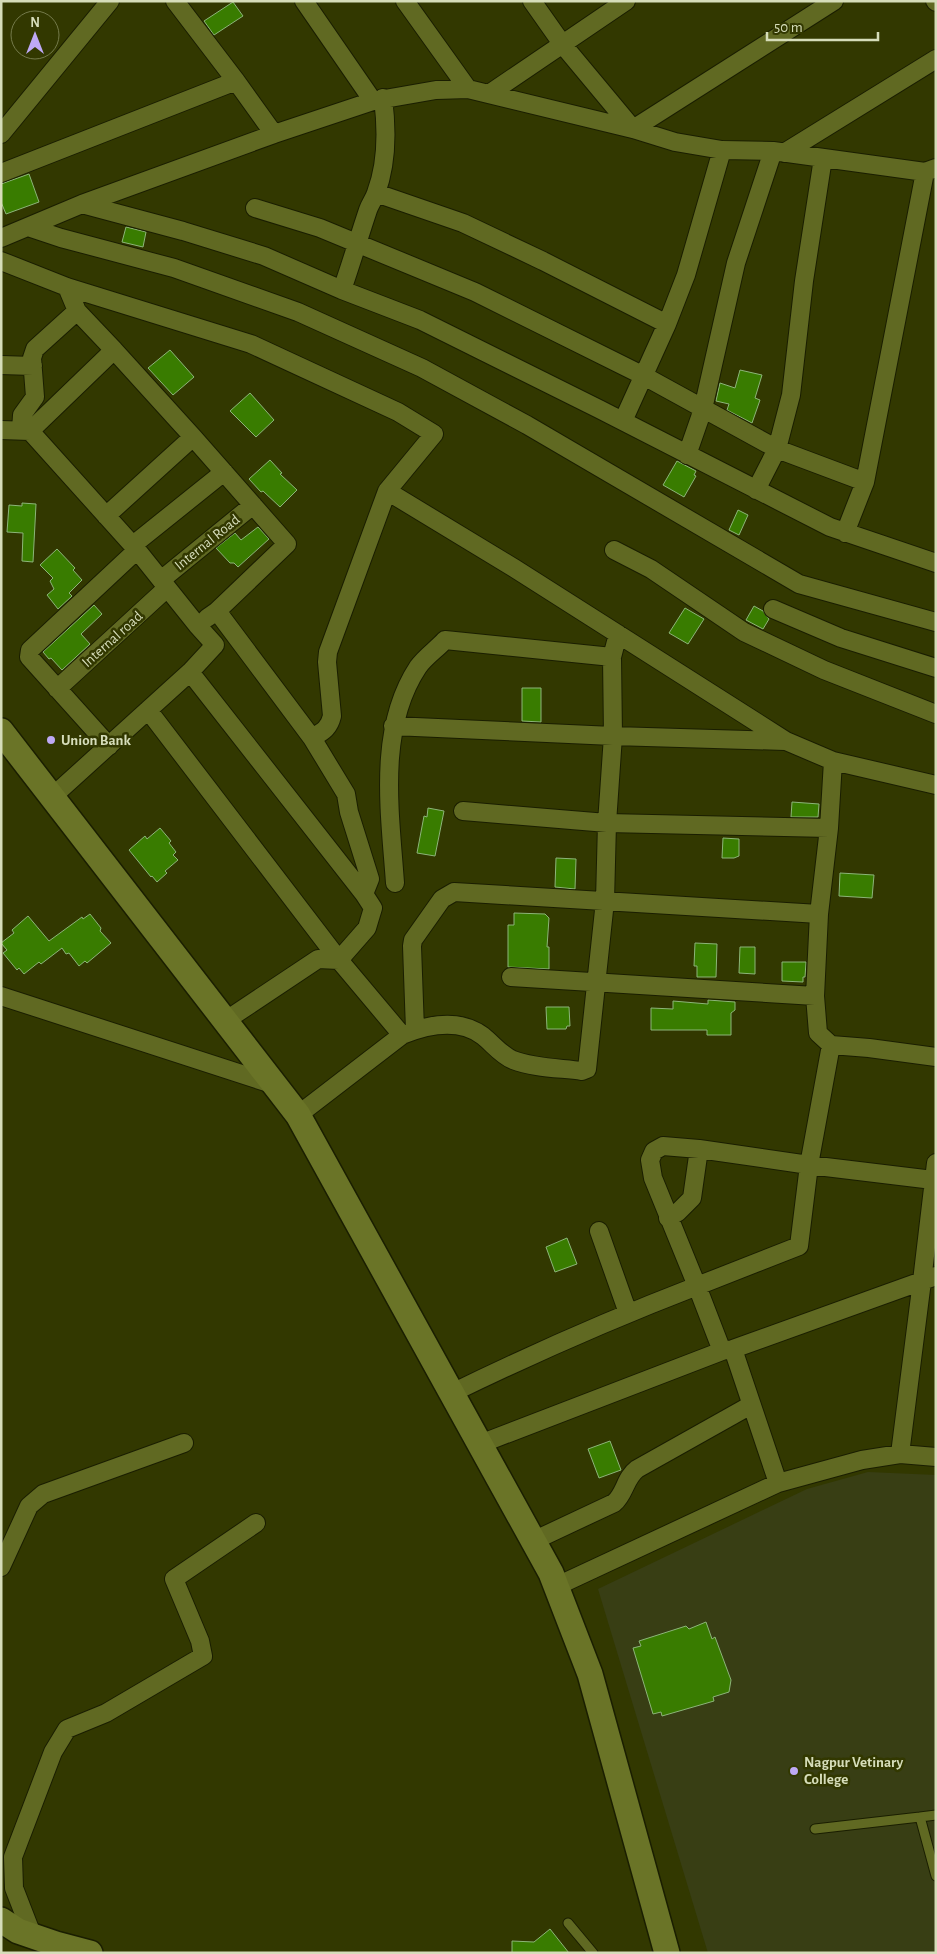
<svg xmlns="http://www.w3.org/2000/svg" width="937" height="1954" font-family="'Alegreya Sans',sans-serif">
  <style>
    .built { fill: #383e14 }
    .building { fill: #397c00; stroke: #8cb579 }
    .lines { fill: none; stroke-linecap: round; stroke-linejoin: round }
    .lane-casing { stroke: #1a1e00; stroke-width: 11 }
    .street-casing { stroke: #1a1e00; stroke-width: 20 }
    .secondary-casing { stroke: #1a1e00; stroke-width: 28 }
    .lane { stroke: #606922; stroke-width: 9 }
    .street { stroke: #606922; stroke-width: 18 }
    .secondary { stroke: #6a7427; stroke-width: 25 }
    .poi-dot { fill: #bea9f5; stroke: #323800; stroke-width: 2 }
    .labels { text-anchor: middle; stroke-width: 5; stroke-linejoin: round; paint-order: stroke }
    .street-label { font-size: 15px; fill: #d6ddba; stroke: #323800 }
    .poi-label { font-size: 15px; font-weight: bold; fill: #d6ddba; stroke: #323800; text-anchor: start }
  </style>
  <rect width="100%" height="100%" fill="#323800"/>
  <!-- built -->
  <path class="built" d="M868,1472L936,1475V1953H708L598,1589L807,1489Z"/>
  <!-- building -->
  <path class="building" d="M233,2L243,16L214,35L204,21Z
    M29,174L39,202L6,214L1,202V184Z
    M126,227L146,232L143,247L122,242Z
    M170,350L194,377L173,395L148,368Z
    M740,370L762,375L755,398L760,400L752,423L727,410L729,404L716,401L720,383L735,388Z
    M250,393L274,420L256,437L230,411Z
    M270,460L282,473L280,474L297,490L280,507L263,491L261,492L249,479Z
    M677,461L696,471L694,475L696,476L684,497L663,485Z
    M22,503L36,504L33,562L22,561L23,533L7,532L9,505L22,506Z
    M738,510L748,515L739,535L729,530Z
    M258,527L269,539L238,567L234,563H230L216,548L235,533L241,540Z
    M57,549L75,568L73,570L82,580L69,593L72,596L58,609L47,595L54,589L50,581L53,578L40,565Z
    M94,605L102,614L81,634L90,644L62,670L51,658L49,659L43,652Z
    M754,606L763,611L769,619L763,629L746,620Z
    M685,608L704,619L688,644L669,633Z
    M522,688H541V722L522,721Z
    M792,802L819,804L818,817H791Z
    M428,808L444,811L435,856L417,853L424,816L427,817Z
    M160,828L171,841L169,843L176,852L173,855L178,860L165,871L167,873L157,882L152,876L151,877L129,850L145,836L147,839Z
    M723,838L739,839V856L734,858H722Z
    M556,858L576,859L575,889L555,887Z
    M840,873L874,875L872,898L839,896Z
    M514,913L545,914L549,918L547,947H549V969L508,967V925H514Z
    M90,914L101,928L100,931L111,943L87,963L85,961L79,966L69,953L66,954L62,948L41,964L39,962L24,974L19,968L17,970L3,953L7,950L1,943L14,933L12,930L28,916L49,941L82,917L83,919Z
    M695,943L717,944L716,977H697V966H694Z
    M740,947H755V974L739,973Z
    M782,962H806L805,977H803V982L782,981Z
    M708,1000L735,1002V1010L731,1013V1035H707V1030H651V1008L673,1009V1001L708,1004Z
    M546,1007H569L570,1026H567L566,1029H547Z
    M567,1238L577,1264L555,1272L546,1247Z
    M610,1441L621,1470L599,1478L588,1449Z
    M706,1622L712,1639L715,1637L731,1680L729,1692L713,1697L714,1701L662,1716L661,1712L653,1714L633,1648L641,1646L639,1641L686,1626L689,1629Z
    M550,1929L569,1953H512V1941L534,1942Z"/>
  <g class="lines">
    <!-- lane casing -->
    <g class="lane-casing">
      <path id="lane" d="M936,1815L920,1817L936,1876
        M815,1829L920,1817
        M568,1923L593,1953"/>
    </g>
    <!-- street casing -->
    <g class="street-casing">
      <path id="street" d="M304,1L373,101
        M405,1L468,89
        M532,1L563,45L633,129L834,1
        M935,1L936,2
        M236,81L274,134
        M489,94L626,1
        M1,134L110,1
        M784,153L936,59
        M1,173L236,81L175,1
        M376,193L463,223L543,261L667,324
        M82,204L274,134L373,101L436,90L468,89L633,129L675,142L722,150L773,151L925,172L936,168
        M255,208L320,228L475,292L644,376L777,449L865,482L845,533
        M28,227L61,238L174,268L298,312L422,368L527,425L799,584L936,622
        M1,238L82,204L183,231L264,256L342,290L420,320L599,409L830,527L936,563
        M1,261L67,287L251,344L398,412L434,434L387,491L514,568L786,741L833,761L829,828L819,914L815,996L818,1033L831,1045L869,1048L936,1057
        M342,290C351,264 359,237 368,210C370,204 374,199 376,193C387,164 387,129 383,98
        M114,350L193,437L287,544L217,611L207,618
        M1,365L33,366
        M623,421L667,324L686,275L722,150
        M1,430L30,431
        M21,431L22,415L35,397L32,358L35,349L77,311
        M687,455L703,409L736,263L773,151
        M865,482L925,172
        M756,490L777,449L791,395L804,281L823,158
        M106,516L193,437
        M133,545L224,472
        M614,550L651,569L744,632L824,670L936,714
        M161,580L253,505
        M773,609L841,638L936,668
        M217,611L312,738L346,794L349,812L370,879L364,894L373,908L367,928L339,960L402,1035L298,1115
        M190,672L364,894
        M57,689L167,588
        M148,710L339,960
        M393,726L613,736L785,741
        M312,738C322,732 329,729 332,716L327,662L328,652L387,491
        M109,746L29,657L30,650L137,550
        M833,761L936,785
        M52,797L190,672L215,645L197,625L137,550L30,431L114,350L77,311L67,287
        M463,811L607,823L829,828
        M395,883C390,812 377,729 418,667C425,657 437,649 445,640L612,657
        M511,977L815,996
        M1,996L275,1085
        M225,1021L318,959L339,960
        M415,1030L412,946L413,940L442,899L454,892L819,914
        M402,1035C427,1025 459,1018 483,1036C493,1044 501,1055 513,1060C534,1068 560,1068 582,1071L587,1069L605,901L607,823L613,736L612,657L618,634
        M668,1218L678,1212L692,1198L699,1149
        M599,1231L628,1313
        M722,1351L697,1286L799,1246L809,1165L831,1045
        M452,1393C532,1354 614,1318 697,1286L653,1178L650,1160L654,1151L663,1146L699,1149L809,1165L933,1180
        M480,1444L722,1351L733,1349
        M900,1454L922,1281L936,1276
        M778,1483L733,1349L922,1281L936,1163
        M533,1541L614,1503C625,1494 625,1478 637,1469L751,1405
        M1,1567L29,1506L43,1494L184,1443
        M557,1586L778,1483L862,1460L900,1454L936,1457
        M33,1937L14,1888L13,1857L53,1752L67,1729L106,1713L203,1656L200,1641L174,1579L256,1523"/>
    </g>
    <!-- secondary casing -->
    <g class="secondary-casing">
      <path id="secondary" d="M1,731L298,1115L551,1573L590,1674L667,1953
        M1,1920L18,1931L56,1944L90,1953"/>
    </g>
    <!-- lane -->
    <use href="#lane" class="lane"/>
    <!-- street -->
    <use href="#street" class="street"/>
    <!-- secondary -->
    <use href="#secondary" class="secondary"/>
  </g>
  <!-- markers -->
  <g class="poi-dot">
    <circle cx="51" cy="740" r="5"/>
    <circle cx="794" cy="1771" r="5"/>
  </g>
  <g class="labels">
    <!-- street labels -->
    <g class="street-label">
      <text transform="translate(207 542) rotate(-39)" y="5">Internal Road</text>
      <text transform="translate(112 639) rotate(-42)" y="5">Internal road</text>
    </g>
    <!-- poi labels -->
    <g class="poi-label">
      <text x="61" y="745">Union Bank</text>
      <text x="804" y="1767">Nagpur Vetinary<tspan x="804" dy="17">College</tspan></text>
    </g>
  </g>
  <!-- border -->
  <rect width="937" height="1954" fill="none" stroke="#d6ddba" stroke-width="5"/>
  <!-- north arrow -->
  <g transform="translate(35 35)"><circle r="24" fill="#323800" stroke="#747a4a"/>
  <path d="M0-4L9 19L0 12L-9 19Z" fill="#bea9f5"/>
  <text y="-8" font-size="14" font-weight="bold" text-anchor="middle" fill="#d6ddba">N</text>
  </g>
  <!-- scale -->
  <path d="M767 32v8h111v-8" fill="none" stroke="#d6ddba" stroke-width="2.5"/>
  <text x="774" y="32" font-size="15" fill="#d6ddba" stroke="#323800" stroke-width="4" paint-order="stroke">50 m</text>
</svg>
